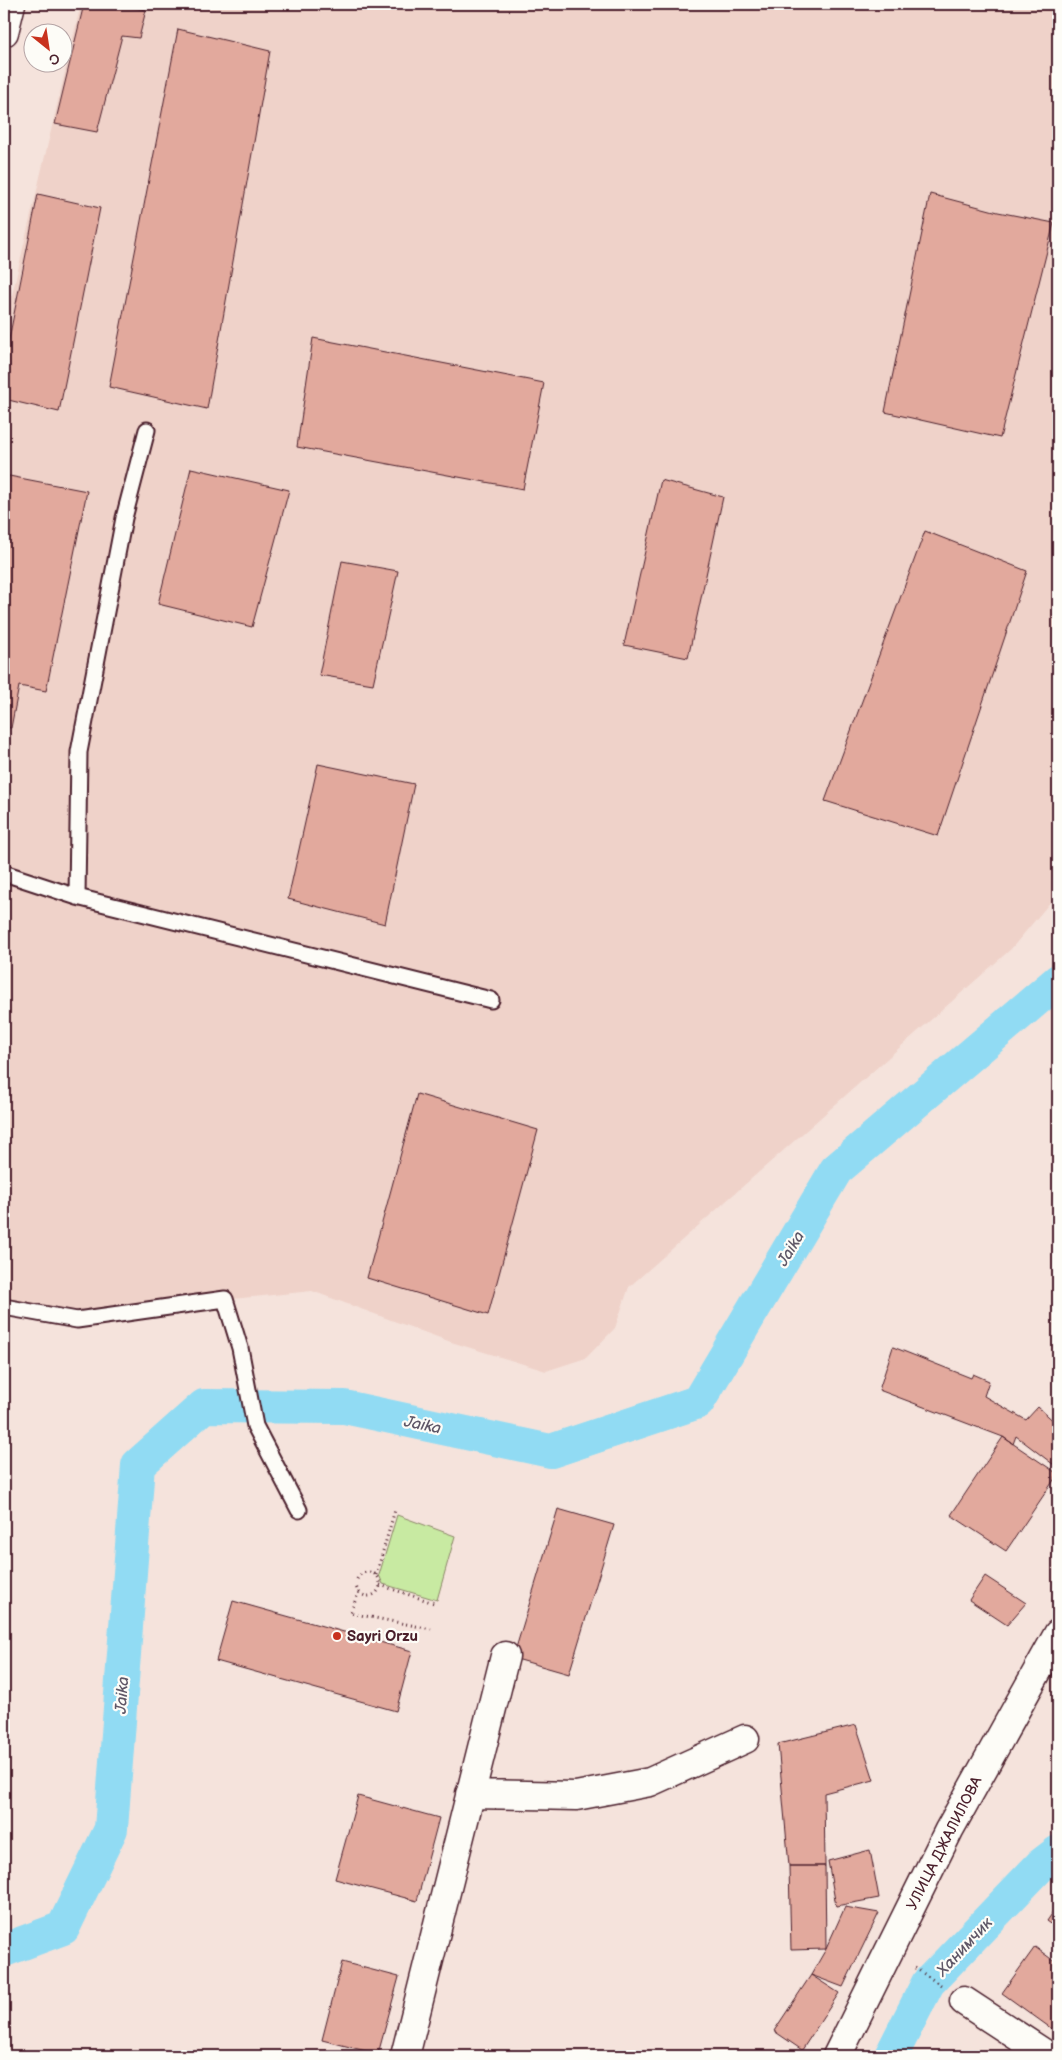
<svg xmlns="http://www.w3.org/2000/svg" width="1062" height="2060" font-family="'Balsamiq Sans',sans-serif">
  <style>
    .built { fill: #efd2c9 }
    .green { fill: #c8eaa2; stroke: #898466 }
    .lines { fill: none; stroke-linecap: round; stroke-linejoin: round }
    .canal { stroke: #91dbf3; stroke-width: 34 }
    .building { fill: #e2a99d; stroke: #4a1f2b }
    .service-casing { stroke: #4a1f2b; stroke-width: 19 }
    .minor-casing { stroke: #4a1f2b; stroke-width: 31 }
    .secondary-casing { stroke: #4a1f2b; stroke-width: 31 }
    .path { stroke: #4a1f2b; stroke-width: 3; stroke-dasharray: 1 4; stroke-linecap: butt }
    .service { stroke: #fdfcf7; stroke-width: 15 }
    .minor { stroke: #fdfcf7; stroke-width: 28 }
    .secondary { stroke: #fdfcf7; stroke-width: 28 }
    .poi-dot { fill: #c8321e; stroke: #fdfcf7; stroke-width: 2 }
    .labels { text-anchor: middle; stroke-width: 4.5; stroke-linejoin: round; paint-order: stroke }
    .poi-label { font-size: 15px; font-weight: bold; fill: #4a1f2b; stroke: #fdfcf7; text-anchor: start }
    .street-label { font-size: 15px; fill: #4a1f2b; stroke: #fdfcf7 }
    .water-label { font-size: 16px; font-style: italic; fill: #5f5767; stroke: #fdfcf7 }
  </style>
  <rect width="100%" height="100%" fill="#f5e3dc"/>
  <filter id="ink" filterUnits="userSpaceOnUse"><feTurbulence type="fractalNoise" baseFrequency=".02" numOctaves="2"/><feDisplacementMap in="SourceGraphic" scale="10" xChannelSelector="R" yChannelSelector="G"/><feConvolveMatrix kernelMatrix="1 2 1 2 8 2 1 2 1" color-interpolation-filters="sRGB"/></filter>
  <g filter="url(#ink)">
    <!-- built -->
    <path class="built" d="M81,4H1058V893L1011,949L629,1287L615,1328L586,1358L546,1371L451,1342L312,1291L123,1310L4,1314V329Z"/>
    <!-- green -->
    <path class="green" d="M397,1515L455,1536L437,1600L383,1584L379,1575Z"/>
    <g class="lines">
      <!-- canal -->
      <path class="canal" d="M4,1950L63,1928L111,1829L138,1465L204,1406L345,1407L551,1451L698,1402L836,1170L1058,981
        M891,2056L928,1983L1041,1865L1058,1852"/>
    </g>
    <!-- building -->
    <path class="building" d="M84,4H113L146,10L139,38L122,36L97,132L55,124Z
      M178,29L270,51L207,409L109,387Z
      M38,194L100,208L59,412L4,399V364Z
      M930,194L998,212L1054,223L1000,438L885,412Z
      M313,338L544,383L523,489L297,447Z
      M191,468L289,490L252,627L158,604Z
      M4,475L87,491L46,691L19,686L11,728L4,727Z
      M661,480L723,497L688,658L624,645Z
      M925,531L1027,571L938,836L825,801Z
      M342,561L398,571L373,684L319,675Z
      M318,764L414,784L385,924L288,899Z
      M417,1094L538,1130L488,1315L367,1278Z
      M893,1347L971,1378L973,1374L989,1381L984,1396L1026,1420L1038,1407L1058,1425V1468L1016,1436L1013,1444L1003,1437L879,1390Z
      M1003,1437L1058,1474L1006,1551L951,1515Z
      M558,1509L614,1525L569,1674L513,1658Z
      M985,1576L1026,1603L1007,1625L969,1600Z
      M233,1601L412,1651L396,1711L216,1661Z
      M856,1725L874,1780L824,1793L825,1866H789L778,1744Z
      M358,1796L439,1818L417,1901L335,1879Z
      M870,1850L879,1898L836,1906L828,1861Z
      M789,1866H825L826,1949L791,1950Z
      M1058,1905V1929L1047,1921Z
      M845,1907L879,1913L843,1987L811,1975L826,1949Z
      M1035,1947L1058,1964V2020L1052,2029L1002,1993Z
      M342,1962L399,1977L378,2054L322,2040Z
      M811,1975L839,1993L802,2050L774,2031Z"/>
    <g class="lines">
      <!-- service casing -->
      <g class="service-casing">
        <path id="service" d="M4,873L77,897L491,1000
          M77,897L79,752L124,518L147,430
          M4,1307L77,1320L225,1299L240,1348L255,1426L299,1510"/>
      </g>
      <!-- minor casing -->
      <g class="minor-casing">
        <path id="minor" d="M470,1794L576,1796L650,1782L745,1739
          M964,2001L1048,2056
          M405,2056L505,1656
          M837,2056L949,1830L1058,1634"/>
      </g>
      <!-- secondary casing -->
      <g class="secondary-casing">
        <path id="secondary" d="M4,32L11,4"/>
      </g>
      <!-- path -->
      <path class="path" d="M356 1584a12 12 0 1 1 24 0a12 12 0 1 1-24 0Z
        M376,1575L395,1510
        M380,1585L434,1603
        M359,1592L350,1613L431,1629
        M915,1968L941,1985"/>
      <!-- service -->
      <use href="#service" class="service"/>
      <!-- minor -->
      <use href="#minor" class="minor"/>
      <!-- secondary -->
      <use href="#secondary" class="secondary"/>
    </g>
  </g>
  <!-- markers -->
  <circle class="poi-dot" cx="337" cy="1636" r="5"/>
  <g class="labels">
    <!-- poi labels -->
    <g class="poi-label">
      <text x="347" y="1641">Sayri Orzu</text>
    </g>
    <!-- street labels -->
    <g class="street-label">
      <text transform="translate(944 1843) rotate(-63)" y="5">УЛИЦА ДЖАЛИЛОВА</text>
    </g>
    <!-- water labels -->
    <g class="water-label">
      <text transform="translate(790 1248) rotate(-59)" y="6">Jaika</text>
      <text transform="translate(423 1424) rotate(12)" y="6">Jaika</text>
      <text transform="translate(121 1695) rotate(-86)" y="6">Jaika</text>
      <text transform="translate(964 1946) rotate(-47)" y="6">Ханимчик</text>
    </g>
  </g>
  <!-- margin -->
  <rect width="1062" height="2060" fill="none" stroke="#fdfcf7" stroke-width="20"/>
  <rect x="10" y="10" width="1042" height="2040" fill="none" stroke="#4a1f2b" stroke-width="2" filter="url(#ink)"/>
  <!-- north arrow -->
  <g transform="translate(48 48) rotate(150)"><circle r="24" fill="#fdfcf7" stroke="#b5a4a5"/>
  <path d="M0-4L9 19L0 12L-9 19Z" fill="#c8321e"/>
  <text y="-8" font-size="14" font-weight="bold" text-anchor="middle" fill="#4a1f2b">С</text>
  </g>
</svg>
